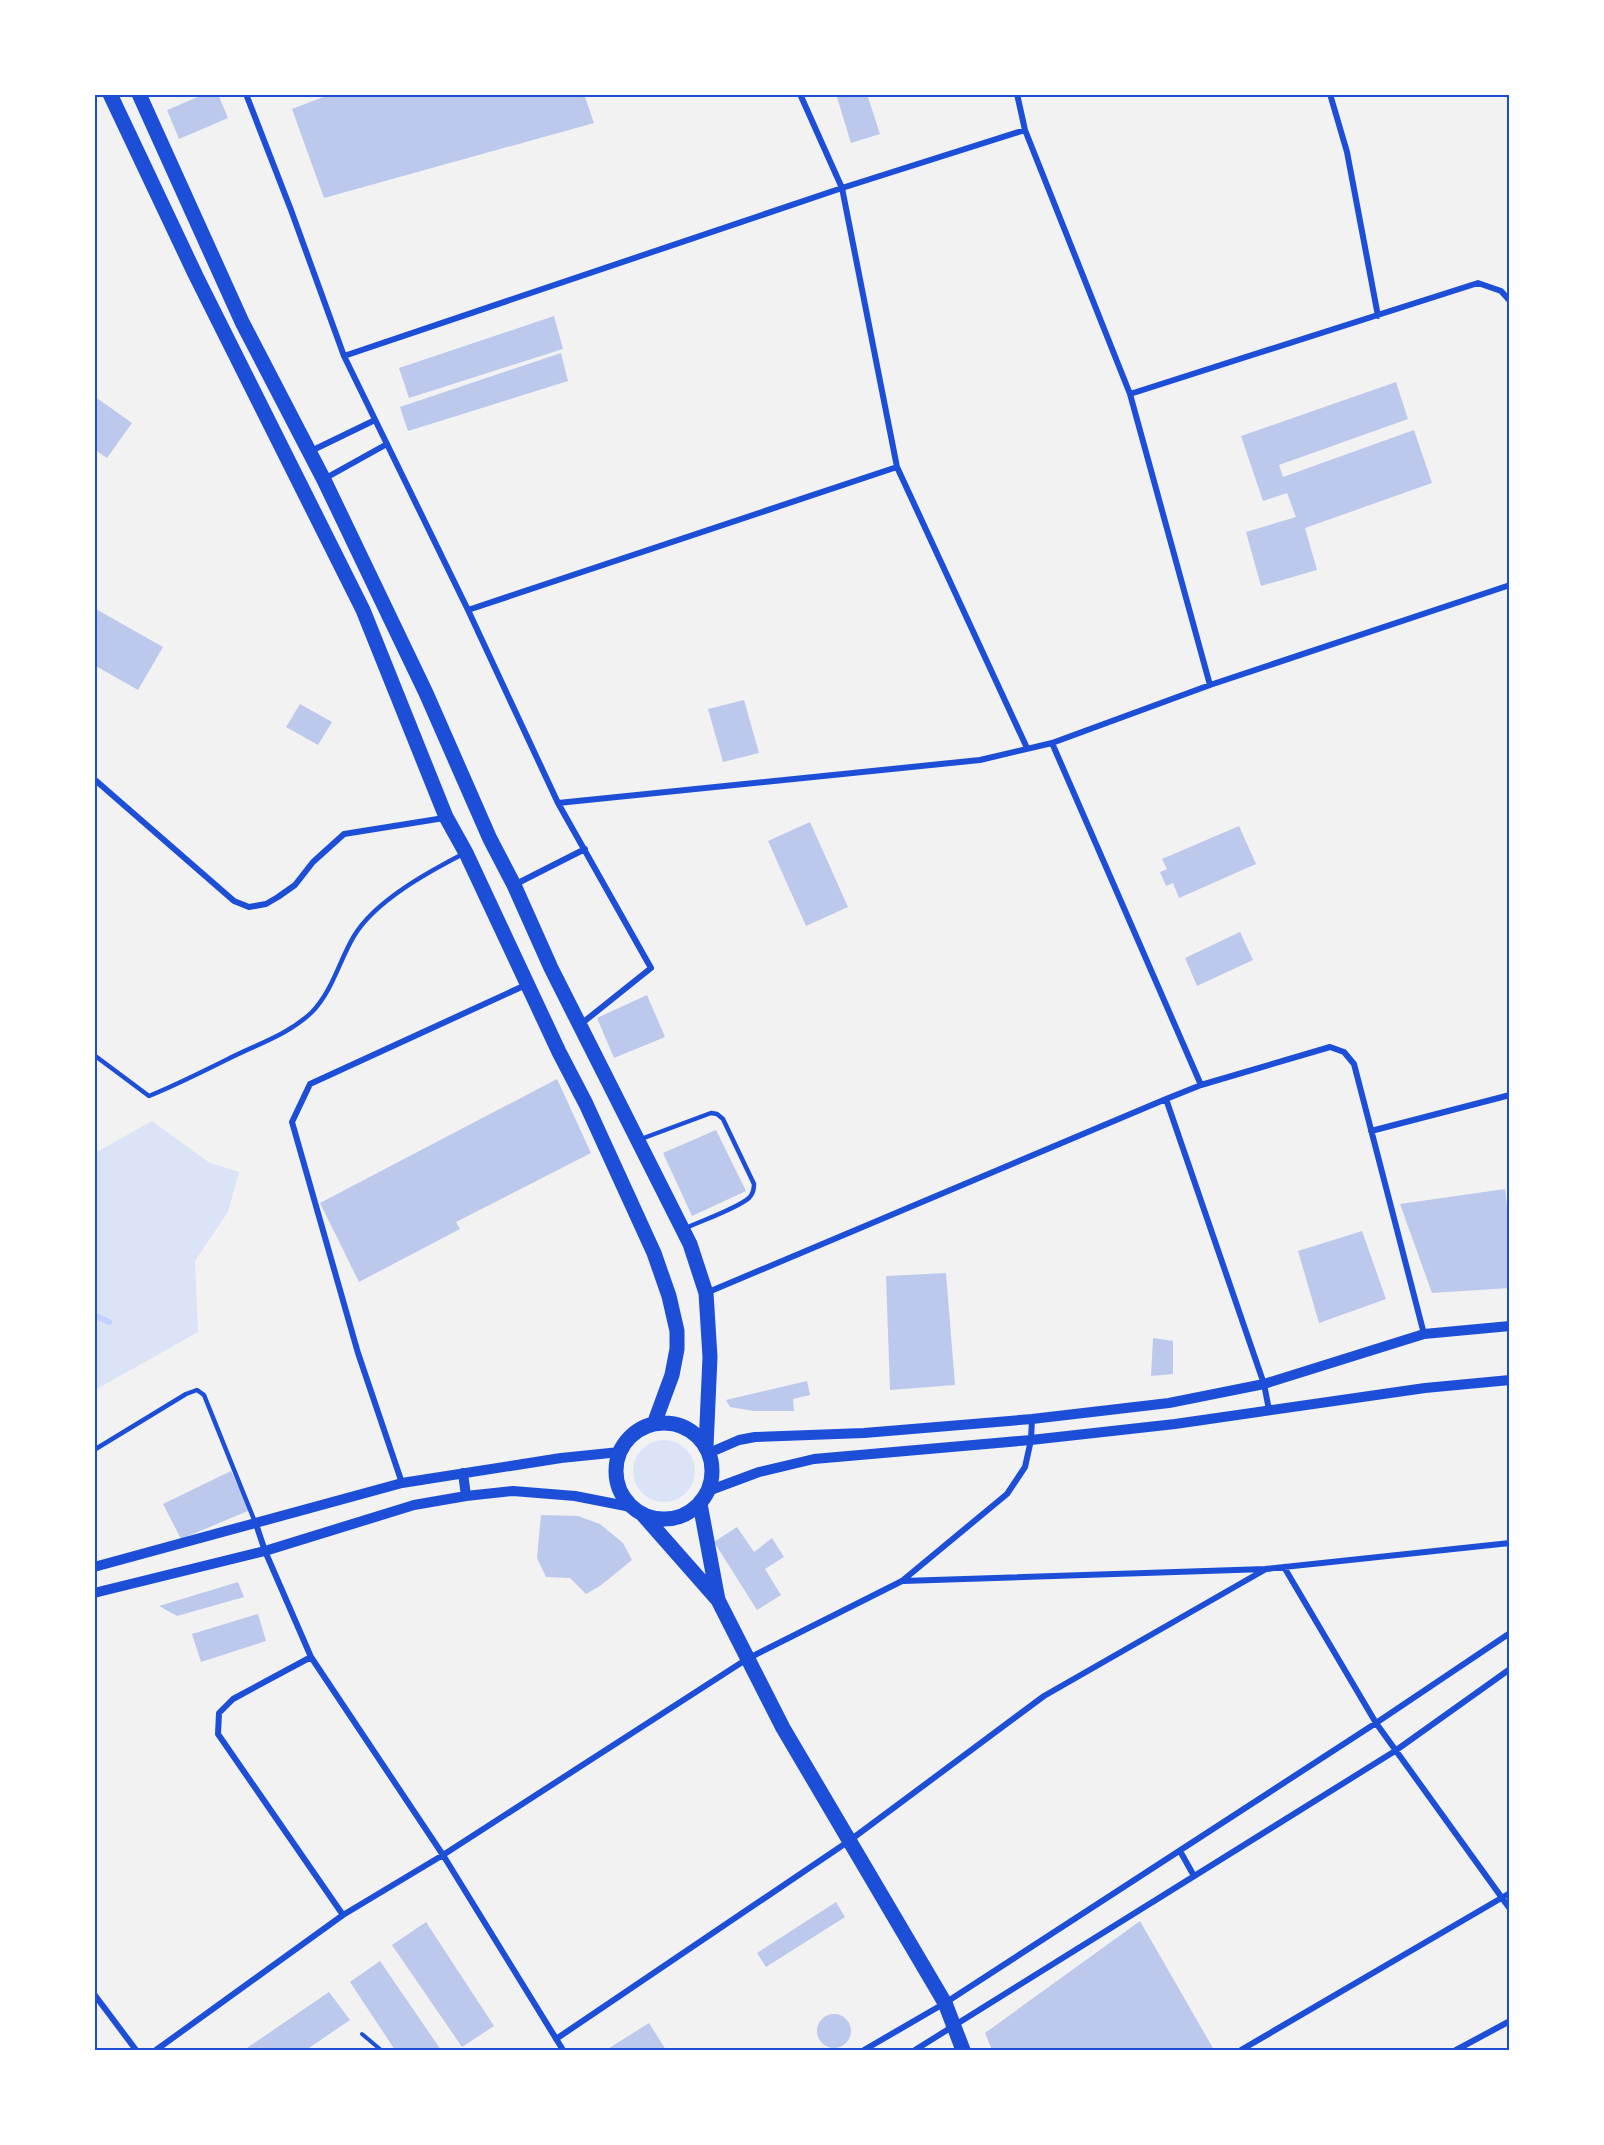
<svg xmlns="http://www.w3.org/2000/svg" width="1604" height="2145" font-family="'Source Sans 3',sans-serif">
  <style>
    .green { fill: #dbe4f7 }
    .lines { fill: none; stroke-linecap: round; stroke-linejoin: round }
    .stream { stroke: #bfd3fe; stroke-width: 6 }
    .building { fill: #bdc9ec }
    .path { stroke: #1d4ed8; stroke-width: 4 }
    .service { stroke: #1d4ed8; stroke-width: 4.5 }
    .minor { stroke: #1d4ed8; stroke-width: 6 }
    .tertiary { stroke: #1d4ed8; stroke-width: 10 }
    .primary { stroke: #1d4ed8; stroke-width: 15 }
    .neatline { fill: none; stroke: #1d4ed8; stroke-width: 2 }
  </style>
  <rect width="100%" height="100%" fill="#f2f2f2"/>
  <!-- green -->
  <path class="green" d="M152,1121L210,1163L239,1172L228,1212L195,1261L198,1332L95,1390V1153Z
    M633 1471a31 31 0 1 1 62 0a31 31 0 1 1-62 0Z"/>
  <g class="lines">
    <!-- stream -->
    <path class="stream" d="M94,1315L109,1322"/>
  </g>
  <!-- building -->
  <path class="building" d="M205,94H218L228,118L179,139L167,110Z
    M331,94H584L594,123L324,198L292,109Z
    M836,94H867L880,134L851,143Z
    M554,316L563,349L409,398L399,368Z
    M561,353L568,381L408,431L400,407Z
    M1396,382L1408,419L1279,465L1283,477L1414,430L1432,483L1305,528L1317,570L1261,586L1246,532L1296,517L1287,493L1263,501L1241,436Z
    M94,396L132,423L107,458L94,449Z
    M94,608L163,647L138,690L94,665Z
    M744,700L759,753L723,762L708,709Z
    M300,704L332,722L318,745L286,727Z
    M810,822L848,907L806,926L768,841Z
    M1239,826L1256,864L1179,898L1173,883L1166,886L1160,872L1167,869L1162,859Z
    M1240,932L1253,960L1197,986L1185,958Z
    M647,995L665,1037L614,1058L597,1018Z
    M557,1079L591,1153L456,1222L460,1229L359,1282L320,1203Z
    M716,1130L746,1191L692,1216L663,1153Z
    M1505,1189L1510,1233V1288L1432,1293L1400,1204Z
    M1362,1231L1386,1299L1319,1323L1298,1251Z
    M946,1273L955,1385L890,1390L886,1276Z
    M1153,1338L1173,1341V1374L1151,1376Z
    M807,1381L810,1395L793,1399L794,1411H754L730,1407L726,1400Z
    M231,1471L250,1510L181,1539L163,1504Z
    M541,1515L578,1516L600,1524L623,1543L632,1560L600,1586L586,1594L570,1578L546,1577L537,1558Z
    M737,1527L754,1552L772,1538L784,1557L765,1569L781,1595L757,1610L714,1542Z
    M238,1582L244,1597L177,1616L159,1606Z
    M258,1614L266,1641L201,1662L192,1634Z
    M836,1902L845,1917L766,1967L757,1953Z
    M1140,1921L1214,2050H992L985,2033Z
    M426,1922L494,2026L462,2047L392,1945Z
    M380,1961L441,2050H395L350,1982Z
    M329,1992L350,2020L306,2050H244Z
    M817 2031a17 17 0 1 1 34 0a17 17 0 1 1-34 0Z
    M649,2023L666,2050H606Z"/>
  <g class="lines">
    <!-- path -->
    <path class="path" d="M362,2034L381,2050"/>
    <!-- service -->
    <path class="service" d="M94,1055L149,1096C176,1085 202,1072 228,1059C257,1044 288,1035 312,1012C333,990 339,961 354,936C375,901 428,872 463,854
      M641,1139L711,1113L717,1114L723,1119L754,1184C754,1190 753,1194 749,1198C736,1209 703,1220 686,1228
      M94,1450L186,1394L197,1390L204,1395L255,1522"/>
    <!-- minor -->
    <path class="minor" d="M246,94L291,210L344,356L468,610L558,803L651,968L581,1024
      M800,94L842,188L897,467L1027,748
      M1017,94L1025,130L1130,394L1210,685
      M1330,94L1347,152L1378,316
      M344,356L842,188L1025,130
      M1130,394L1478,283L1501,291L1510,301
      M311,451L375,420
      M324,479L387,444
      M468,610L897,467
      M1052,743L1201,1085
      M94,779L234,901L249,907L266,904L278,897L295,885L313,862L344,834L444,818
      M558,803L980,760L1052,743L1210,685L1510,585
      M514,885L585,849
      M1166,1099L1264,1384L1269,1410
      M1371,1131L1510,1095
      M706,1293L1166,1099L1201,1085L1330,1047L1344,1052L1354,1064L1424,1334
      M402,1483L358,1353L292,1122L310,1084L528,984
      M256,1524L265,1551L311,1657L443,1855L563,2050
      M1284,1567L1376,1723L1510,1909
      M903,1581L1266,1569L1510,1543
      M311,1657L233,1699L219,1713L218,1734L343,1915
      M1180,1851L1194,1876
      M94,1994L136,2050
      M556,2039L849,1841L1044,1696L1266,1569
      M156,2050L343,1915L443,1855L747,1659L902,1581L1007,1494L1025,1467L1031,1440L1032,1419
      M864,2050L945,2003L1376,1723L1510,1633
      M915,2050L1395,1751L1510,1669
      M1241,2050L1510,1893
      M1456,2050L1510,2021"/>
    <!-- tertiary -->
    <path class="tertiary" d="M709,1453L739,1440L755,1437L864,1433L1032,1419L1169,1403L1264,1384L1424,1334L1510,1326
      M463,1473L466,1496
      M708,1491L759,1472L814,1459L1031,1440L1175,1424L1425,1388L1510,1380
      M94,1567L402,1483L561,1458L620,1452
      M94,1593L265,1551L414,1505L466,1496L513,1491L575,1496L631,1507"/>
    <!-- primary -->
    <path class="primary" d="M110,94L196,276L363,610L446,817L466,853L559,1052L586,1104L654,1253L669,1296L677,1331V1349L672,1375L654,1424
      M139,94L242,322L324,480L426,693L490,839L514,885L551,968L690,1244L706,1293L710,1357L706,1447
      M616 1471a48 48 0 1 1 96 0a48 48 0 1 1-96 0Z
      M700,1504L718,1600
      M644,1516L718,1600L783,1728L945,2003L963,2050"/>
  </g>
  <!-- border -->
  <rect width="1604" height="2145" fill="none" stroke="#ffffff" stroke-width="192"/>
  <rect x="96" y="96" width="1412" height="1953" class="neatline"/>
</svg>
